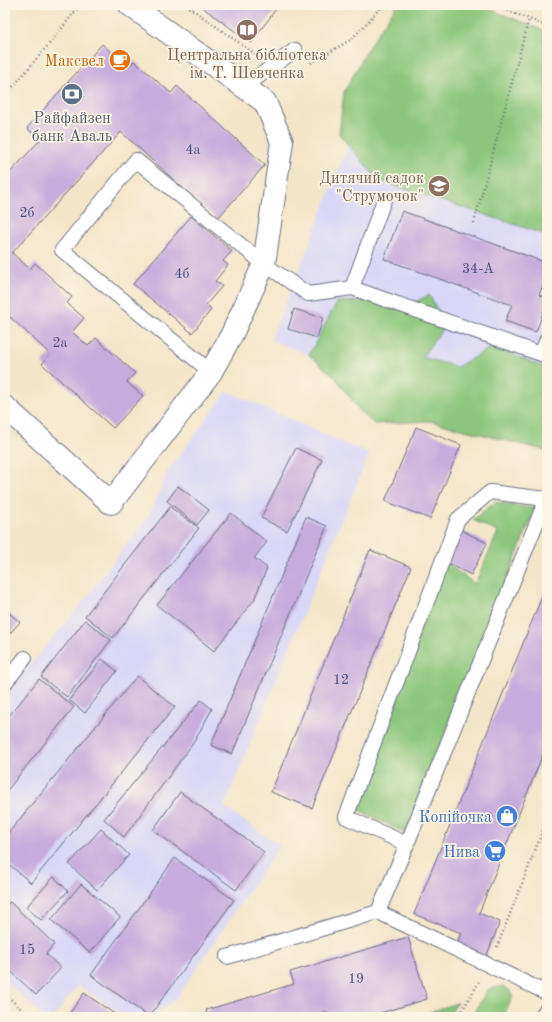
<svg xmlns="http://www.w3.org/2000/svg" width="552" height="1022" font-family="'Old Standard TT',serif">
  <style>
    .built { fill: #d8d7f8 }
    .green { fill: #8bc67b; stroke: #537a6c }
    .building { fill: #c6abdd }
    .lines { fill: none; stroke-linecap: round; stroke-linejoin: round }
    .lane-casing { stroke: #676f83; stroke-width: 16 }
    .street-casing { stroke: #676f83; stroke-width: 24 }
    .secondary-casing { stroke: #676f83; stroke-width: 24 }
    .path { stroke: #676f83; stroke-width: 2.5; stroke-dasharray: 1 3; stroke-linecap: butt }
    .lane { stroke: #fff; stroke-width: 14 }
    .street { stroke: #fff; stroke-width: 22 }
    .secondary { stroke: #fce5d0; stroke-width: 22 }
    .labels { text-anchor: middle; stroke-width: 3.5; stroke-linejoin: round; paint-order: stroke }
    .number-label { font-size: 14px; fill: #464e7e }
    .education-label { font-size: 16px; fill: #785e54; stroke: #fcf5e5 }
    .food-label { font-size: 16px; fill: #c56008; stroke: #fcf5e5; text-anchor: end }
    .service-label { font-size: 16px; fill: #4e5e75; stroke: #fcf5e5 }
    .shop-label { font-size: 16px; fill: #366cbe; stroke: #fcf5e5; text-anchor: end }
  </style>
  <rect width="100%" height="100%" fill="#fcf5e5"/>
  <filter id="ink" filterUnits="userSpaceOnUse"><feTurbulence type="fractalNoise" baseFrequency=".025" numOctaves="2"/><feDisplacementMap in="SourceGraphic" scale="8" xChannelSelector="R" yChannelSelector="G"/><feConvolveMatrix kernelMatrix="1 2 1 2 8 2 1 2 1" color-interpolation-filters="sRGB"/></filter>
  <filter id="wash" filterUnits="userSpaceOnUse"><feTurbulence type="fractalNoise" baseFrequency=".012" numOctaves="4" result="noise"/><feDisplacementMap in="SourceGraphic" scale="16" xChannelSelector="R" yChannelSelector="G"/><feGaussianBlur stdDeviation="0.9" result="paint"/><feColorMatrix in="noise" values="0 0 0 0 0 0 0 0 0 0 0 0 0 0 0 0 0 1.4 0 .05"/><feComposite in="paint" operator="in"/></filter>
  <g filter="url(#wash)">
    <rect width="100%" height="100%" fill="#f3e5c8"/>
    <!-- built -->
    <path class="built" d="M404,5H479L547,32V450L271,340Z
      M227,391L369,454L224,807L280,845L175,1000L151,1017H126L78,985L54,1017H44L5,981V696L32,663L79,607L150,514L168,471Z"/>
    <!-- green -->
    <path class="green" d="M397,5H479L547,32V235L378,180L339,134L344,92L371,43Z
      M429,295L446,324L422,357L457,367L492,347L542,366L547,365V451L430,421L374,424L360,411L335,377L309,355L337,302L367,301L407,306Z
      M495,502L535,509L405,833L358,809L445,562L475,584L498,532L473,520Z
      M503,986L509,990L513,996L503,1017H471L488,989Z
      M457,1003L448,1017H416Z"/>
    <g id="blocks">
      <!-- building -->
      <path class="building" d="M199,5H279L251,43Z
        M102,44L128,67L134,61L171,93L177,86L265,165L217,219L121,132L12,253L30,269L35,263L72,297L67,303L84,318L72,332L88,346L96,338L135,373L127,382L143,396L113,428L42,364L50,354L10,317L5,323V178L40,140L27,128Z
        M402,211L547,263V273L539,295L547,298V301L536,332L505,321L512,305L384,259Z
        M191,216L232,251L223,261L228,265L215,281L222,286L206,305L211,310L192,333L133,284Z
        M294,309L323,318L317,338L288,329Z
        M416,427L461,445L430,519L385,501Z
        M296,448L322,460L287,531L261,518Z
        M178,486L209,510L197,525L167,501Z
        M170,507L199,528L113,638L85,616Z
        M231,513L267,542L254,558L267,568L254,600L214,651L157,605Z
        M306,517L327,526L232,754L211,745Z
        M461,530L487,543L471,575L445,562Z
        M370,550L411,567L312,808L271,792Z
        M547,584V744L479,913L500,922L486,957L456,945L461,933L414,914Z
        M5,610L20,622L5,639Z
        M85,620L111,640L67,697L41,677Z
        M102,659L117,671L85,713L69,700Z
        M137,676L175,707L31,883L5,861V837Z
        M39,679L74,707L5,793V721Z
        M201,700L212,709L194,742L124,837L104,819Z
        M180,792L264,852L236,890L153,830Z
        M101,829L129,855L97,890L69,864Z
        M175,858L234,900L149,1017L91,975Z
        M54,877L68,891L41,920L26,907Z
        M81,884L120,917L90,953L51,920Z
        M10,902L54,944L46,954L61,968L36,995L5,966V907Z
        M408,937L427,999L367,1017H329L327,1011L306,1017H208L206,1010L294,984L290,972Z
        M84,993L119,1017H67Z"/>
    </g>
  </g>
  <g filter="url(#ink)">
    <use href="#blocks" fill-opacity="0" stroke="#676f83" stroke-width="1"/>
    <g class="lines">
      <!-- lane casing -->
      <g class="lane-casing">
        <path id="lane" d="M244,87L295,50
          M352,288L541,354L547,339
          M211,372L62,250L136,160L264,264L308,294L352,288L384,200
          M547,497L407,844L378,912L547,993
          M5,683L25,658
          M407,844L346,817L458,519L490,492L546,499
          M227,957L378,912"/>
      </g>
      <!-- street casing -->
      <g class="street-casing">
        <path id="street" d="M5,407L111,503L211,372L232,334L264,264L282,142L265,102L130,5"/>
      </g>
      <!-- secondary casing -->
      <g class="secondary-casing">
        <path id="secondary" d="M546,1017L547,1015"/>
      </g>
      <!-- path -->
      <path class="path" d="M186,5L255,54
        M493,5L547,26
        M311,63L352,39L383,5
        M5,96L50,43L80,5
        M474,223L529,19
        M497,947L547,820
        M5,994L30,1017
        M458,1017L479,982"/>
      <!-- lane -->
      <use href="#lane" class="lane"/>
      <!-- street -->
      <use href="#street" class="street"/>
      <!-- secondary -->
      <use href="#secondary" class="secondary"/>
    </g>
  </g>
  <!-- icons -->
  <defs>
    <g id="library-disc" transform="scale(1.15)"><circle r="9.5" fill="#8d6e63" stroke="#fcf5e5"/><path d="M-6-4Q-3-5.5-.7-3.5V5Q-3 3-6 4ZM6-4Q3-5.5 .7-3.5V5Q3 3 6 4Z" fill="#fff"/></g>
    <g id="cafe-disc" transform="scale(1.15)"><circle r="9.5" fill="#e8710a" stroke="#fcf5e5"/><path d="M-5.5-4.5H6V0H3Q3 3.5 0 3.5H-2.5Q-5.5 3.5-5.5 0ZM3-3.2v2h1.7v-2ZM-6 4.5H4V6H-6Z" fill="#fff"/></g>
    <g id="bank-disc" transform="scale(1.15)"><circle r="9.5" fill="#5c6f8a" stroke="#fcf5e5"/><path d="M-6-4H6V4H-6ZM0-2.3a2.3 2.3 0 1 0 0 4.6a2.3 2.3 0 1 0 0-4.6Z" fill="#fff"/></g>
    <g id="school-disc" transform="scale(1.15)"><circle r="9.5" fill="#8d6e63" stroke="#fcf5e5"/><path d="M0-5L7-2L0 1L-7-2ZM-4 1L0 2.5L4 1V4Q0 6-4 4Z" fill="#fff"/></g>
    <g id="shop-disc" transform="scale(1.15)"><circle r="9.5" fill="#3f7fe0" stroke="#fcf5e5"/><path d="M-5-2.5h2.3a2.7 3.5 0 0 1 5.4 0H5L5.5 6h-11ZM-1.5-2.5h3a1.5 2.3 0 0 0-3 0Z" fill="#fff"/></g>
    <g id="supermarket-disc" transform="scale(1.15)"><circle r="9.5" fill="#3f7fe0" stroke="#fcf5e5"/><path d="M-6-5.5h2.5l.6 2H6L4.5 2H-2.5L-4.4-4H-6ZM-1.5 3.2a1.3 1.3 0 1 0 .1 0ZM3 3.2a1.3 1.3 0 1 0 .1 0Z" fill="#fff"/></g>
  </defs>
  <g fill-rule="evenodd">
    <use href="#library-disc" x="247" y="30"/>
    <use href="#cafe-disc" x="120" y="60"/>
    <use href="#bank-disc" x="72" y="94"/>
    <use href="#school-disc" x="439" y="186"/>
    <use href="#shop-disc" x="507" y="816"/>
    <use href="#supermarket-disc" x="495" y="851"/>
  </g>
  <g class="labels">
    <!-- number labels -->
    <g class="number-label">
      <text x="193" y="154">4а</text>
      <text x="27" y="217">2б</text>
      <text x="478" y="273">34-А</text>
      <text x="182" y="278">4б</text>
      <text x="60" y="347">2а</text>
      <text x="341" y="684">12</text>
      <text x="27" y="954">15</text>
      <text x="356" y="983">19</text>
    </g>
    <!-- education labels -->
    <g class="education-label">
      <text x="247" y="60">Центральна бібліотека<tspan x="247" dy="18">ім. Т. Шевченка</tspan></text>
      <text x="424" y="183" text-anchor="end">Дитячий садок<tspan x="424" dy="18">"Струмочок"</tspan></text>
    </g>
    <!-- food labels -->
    <g class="food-label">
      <text x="104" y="66">Максвел</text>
    </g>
    <!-- service labels -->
    <g class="service-label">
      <text x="72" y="123">Райфайзен<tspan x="72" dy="18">банк Аваль</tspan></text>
    </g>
    <!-- shop labels -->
    <g class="shop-label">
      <text x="492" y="822">Копійочка</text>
      <text x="480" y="857">Нива</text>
    </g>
  </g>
  <!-- margin -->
  <rect width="552" height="1022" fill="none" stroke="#fcf5e5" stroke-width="20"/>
</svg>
